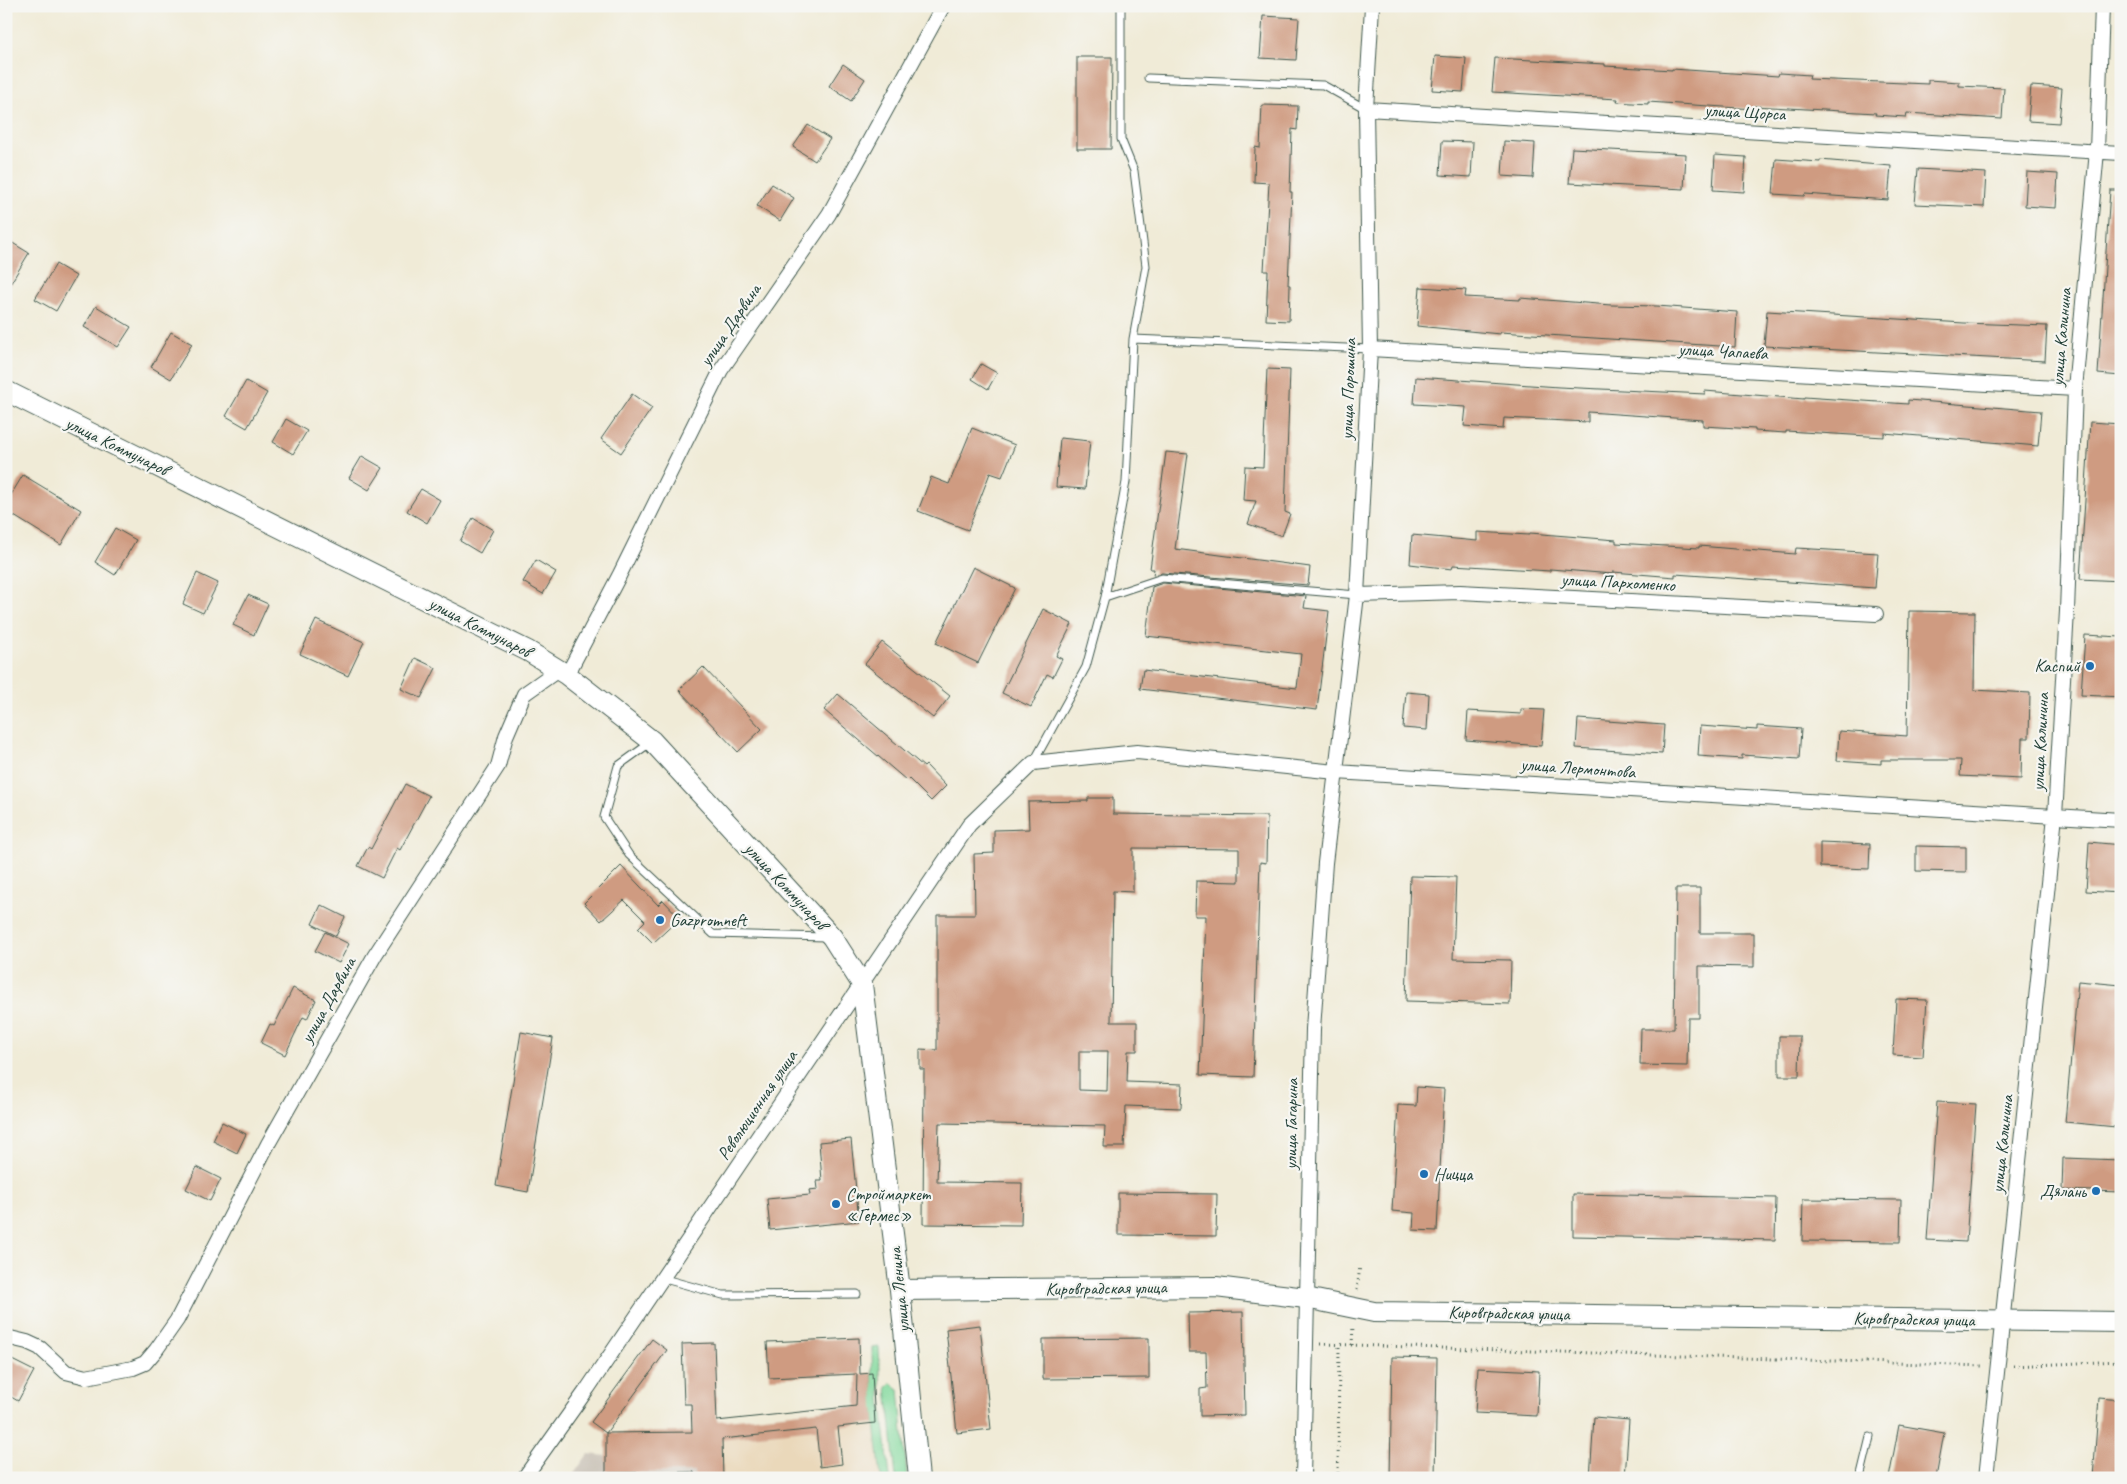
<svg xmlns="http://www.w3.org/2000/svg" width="2127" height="1484" font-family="Caveat,sans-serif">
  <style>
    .built { fill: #ead8ba }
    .industrial { fill: #cac3b8 }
    .green { fill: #82d99c; stroke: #508b68 }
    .building { fill: #cf9b81; fill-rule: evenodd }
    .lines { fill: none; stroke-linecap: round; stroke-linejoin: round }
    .lane-casing { stroke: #3e574c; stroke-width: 9 }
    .street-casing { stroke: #3e574c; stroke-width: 16 }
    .secondary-casing { stroke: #3e574c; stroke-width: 22 }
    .path { stroke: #3e574c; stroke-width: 3; stroke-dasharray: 1 4; stroke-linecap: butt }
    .lane { stroke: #fff; stroke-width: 7 }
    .street { stroke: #fff; stroke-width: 14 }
    .secondary { stroke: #fff; stroke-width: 20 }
    .poi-dot { fill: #1f6fb2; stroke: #f6f6f2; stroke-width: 2 }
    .labels { text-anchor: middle; stroke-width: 4.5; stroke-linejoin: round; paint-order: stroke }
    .street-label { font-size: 18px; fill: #1f3d34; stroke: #f6f6f2 }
    .poi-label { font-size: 18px; fill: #1f3d34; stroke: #f6f6f2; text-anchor: start }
  </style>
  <rect width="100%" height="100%" fill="#f6f6f2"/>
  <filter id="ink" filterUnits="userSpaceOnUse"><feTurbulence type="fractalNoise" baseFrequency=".02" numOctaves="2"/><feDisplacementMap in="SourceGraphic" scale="10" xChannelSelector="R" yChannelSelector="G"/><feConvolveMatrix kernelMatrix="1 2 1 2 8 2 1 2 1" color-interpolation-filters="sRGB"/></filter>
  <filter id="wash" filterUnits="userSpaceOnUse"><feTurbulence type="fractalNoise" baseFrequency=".0096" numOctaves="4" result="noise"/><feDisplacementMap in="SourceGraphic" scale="20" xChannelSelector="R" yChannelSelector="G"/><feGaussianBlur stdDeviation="1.12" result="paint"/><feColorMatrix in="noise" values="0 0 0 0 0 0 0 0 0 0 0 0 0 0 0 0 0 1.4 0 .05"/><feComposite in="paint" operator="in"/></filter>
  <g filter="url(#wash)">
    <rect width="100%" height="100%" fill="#f0ebd7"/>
    <!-- built -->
    <path class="built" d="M875,1423L881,1478H723L722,1439Z"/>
    <!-- industrial -->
    <path class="industrial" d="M588,1454L606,1456L607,1473L694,1472V1478H571Z"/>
    <!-- green -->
    <path class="green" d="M879,1347L881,1397L890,1478H881L873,1404L872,1348Z
      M891,1383L899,1389L907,1478H896L887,1387Z"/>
    <g id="blocks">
      <!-- building -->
      <path class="building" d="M1263,16L1299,18L1296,60L1260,58Z
        M1435,56L1466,58L1463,92L1432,90Z
        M1077,57H1112L1111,149H1077Z
        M1495,58L1605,64V66L1672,70V69L1778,76L1779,73L1810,75L1809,79L1928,84V80L1959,82V86L2004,88L2002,119L1907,113L1906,117L1875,115L1876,113L1754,106V109L1648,102V104L1617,102L1618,99L1492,92Z
        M843,64L865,79L851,101L829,86Z
        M2031,86L2062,88L2059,123L2028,121Z
        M1262,105L1298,106L1297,130L1292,129L1290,192H1292L1288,285H1290L1289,321L1266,320L1268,271H1264L1269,183L1254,182L1255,147L1260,148Z
        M808,125L830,139L815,161L793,147Z
        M1442,141L1473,142L1471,177L1440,175Z
        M1504,141L1535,143L1533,178L1502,176Z
        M1572,148L1686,154L1684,189L1569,183Z
        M1715,155L1746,157L1744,192L1713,190Z
        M1776,159L1820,162V160L1891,166L1888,200L1805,194L1804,196L1773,194Z
        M1918,169L1986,173L1984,207L1915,204Z
        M2027,172L2058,174L2056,208L2025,206Z
        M772,184L794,198L780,221L757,206Z
        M2110,190H2121V376L2098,374Z
        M6,239L29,253L6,291Z
        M56,264L76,276L56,311L35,299Z
        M1420,287L1466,290L1465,297L1520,300V298L1611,305L1657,306L1737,312L1735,347L1500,332V334L1417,326Z
        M96,306L131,327L118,347L84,327Z
        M1767,311L1964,323L2047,326L2045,361L1764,346Z
        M171,332L192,344L171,379L151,367Z
        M981,364L997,373L988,389L972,379Z
        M1267,369L1290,370L1285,512L1290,514L1282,536L1248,524L1256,501L1243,500L1245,466L1263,467Z
        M1416,377L1559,387L1705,394V391L1804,399V397L1908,404V400L2041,411L2038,446L1884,433V437L1786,431V433L1755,431V429L1703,426V420L1588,412V422L1504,418L1503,429L1464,426L1466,407L1414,404Z
        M246,381L267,393L247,428L226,416Z
        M632,394L652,408L621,453L601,439Z
        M286,419L307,431L293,454L273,442Z
        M2090,422L2121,424V581L2080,579Z
        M972,428L1015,445L1002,477L990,473L968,530L918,511L931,477L949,484Z
        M1060,438L1090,441L1085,489L1056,487Z
        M1166,452L1188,454L1175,549L1310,567L1308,585L1162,573L1153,575L1154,569H1150Z
        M362,456L383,468L369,490L349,478Z
        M23,475L81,510L61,545L6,511V503Z
        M421,489L440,500L427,523L407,511Z
        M473,518L493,530L480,553L460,541Z
        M115,528L136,540L115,575L95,562Z
        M1477,532L1529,535L1530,533L1616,540V543L1699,548V546L1795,554L1796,548L1878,553L1875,588L1675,574V577L1613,572V574L1550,569V571L1453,565L1452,569L1410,564L1412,535L1477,541Z
        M536,560L556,572L543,594L523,582Z
        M973,567L1015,588L978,663L936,643Z
        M197,573L218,583L203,613L183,604Z
        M1163,583L1306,596L1304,608L1329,611L1317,710L1140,689L1143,670L1297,688L1301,654L1146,636L1152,587Z
        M248,595L268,604L254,635L233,625Z
        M1043,609L1072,624L1056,656L1062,659L1053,677L1047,674L1031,707L1002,693Z
        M1909,611L1975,612L1974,690L2030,693L2029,738H2022L2021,779L1960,776L1961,760H1881V764L1837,761L1839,731L1907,736Z
        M316,620L364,642L348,676L300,654Z
        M2085,635L2121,637V697L2081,695Z
        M882,642L950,696L933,718L865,664Z
        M415,658L436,668L421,698L401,689Z
        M703,667L762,729L738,752L679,690Z
        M1406,692L1429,694L1427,730L1403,728Z
        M838,694L924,767L926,765L946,786L931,801L908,778L906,780L824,710Z
        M1521,709L1544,710L1541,746L1466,740L1468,711L1521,714Z
        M1578,719L1664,725L1662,754L1576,748Z
        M1700,726L1757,730V726L1801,729L1799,759L1742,755V759L1698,756Z
        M405,784L429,796L400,850L397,848L382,878L358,866L368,847L371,849Z
        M1088,798H1113V814L1267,816L1266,863L1260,862L1253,1077L1200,1075L1206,916H1195L1196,881L1239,882V849L1133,848V892L1113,891L1111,1022H1137V1051H1128L1127,1082L1182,1084L1181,1108L1126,1106L1124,1147H1104L1105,1126L939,1123L937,1182L1022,1183L1021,1225L923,1224L924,1069H920V1049L937,1050V915H975L974,854L994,853V830L1029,829L1028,802L1088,801ZM1079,1051H1108L1107,1091L1079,1090Z
        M1820,842L1870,844L1869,869L1820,867Z
        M2089,842L2121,845V893L2086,891Z
        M1916,846L1966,847V872L1916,871Z
        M621,866L658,905L663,900L680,918L653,943L638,928L645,921L624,900L601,921L584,903Z
        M1410,876L1456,877L1453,959L1511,960L1510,1004L1406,1001Z
        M1676,888H1700V933H1754V967L1699,966V1018H1688L1687,1066L1640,1065L1641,1029H1674Z
        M321,905L345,917L336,936L312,924Z
        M325,932L349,944L339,963L315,951Z
        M2078,981L2121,985V1073L2116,1127L2065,1122Z
        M293,988L316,1000L307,1019L303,1017L285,1055L261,1043L270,1024L274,1026Z
        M1896,999L1927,1000L1923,1057L1893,1055Z
        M521,1032L553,1038L528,1192L496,1186Z
        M1779,1036H1800L1799,1076H1779Z
        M1417,1087L1444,1089L1437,1231L1413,1230L1414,1213L1392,1211L1398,1105L1416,1106Z
        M1937,1102L1976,1104L1966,1242L1927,1240Z
        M222,1122L246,1134L237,1153L213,1141Z
        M851,1139L859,1221L770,1230L767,1199L810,1195L809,1190L818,1189L817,1181H822L819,1142Z
        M2063,1158L2121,1160V1192L2062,1190Z
        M197,1167L221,1179L210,1201L186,1189Z
        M1118,1193L1217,1194L1216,1236L1118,1235Z
        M1573,1194L1776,1198L1775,1240L1573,1236Z
        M1803,1199L1901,1200L1900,1242L1802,1241Z
        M1243,1312L1245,1415L1200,1416V1389L1207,1388L1206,1352H1189L1188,1313Z
        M980,1325L991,1429L957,1433L946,1329Z
        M859,1338L860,1374L872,1373L875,1423L838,1427L842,1464L820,1467L816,1429L722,1439L723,1478H694V1472L606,1473V1433L692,1432L691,1404H684L682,1344L714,1343L717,1421L856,1406L857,1374L769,1378L767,1342Z
        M1149,1338V1378L1043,1379V1339Z
        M652,1339L667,1350L606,1433L591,1422Z
        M6,1357L34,1371L18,1401L6,1394Z
        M1392,1357L1437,1358L1435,1478H1390Z
        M1478,1368L1539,1371L1537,1416L1475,1413Z
        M2099,1398L2121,1400V1478H2093Z
        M1594,1417L1629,1420L1625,1478H1590Z
        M1899,1425L1944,1433L1936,1478H1889Z"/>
    </g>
  </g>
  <g filter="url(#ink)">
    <use href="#blocks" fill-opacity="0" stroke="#3e574c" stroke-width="1"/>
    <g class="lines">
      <!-- lane casing -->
      <g class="lane-casing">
        <path id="lane" d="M1121,6V139L1134,171L1146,266L1133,339
          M1148,78L1323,85L1366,109
          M1357,595L1162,578L1105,597L1126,482L1133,339L1370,349
          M650,743L618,766L604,817L629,855L713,934L827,937
          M1033,763L1086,667L1105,597
          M661,1278L723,1295L857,1294
          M1860,1478L1870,1437"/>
      </g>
      <!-- street casing -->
      <g class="street-casing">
        <path id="street" d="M1366,109L2121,153
          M1370,349L2075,389
          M1357,595L1460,592L1876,614
          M567,675L619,576L721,370L829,214L943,6
          M6,1337L27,1342L40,1348L66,1372L86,1377L133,1368L145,1363L156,1350L177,1320L268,1144L375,955L498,766L506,736L524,694L558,670
          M524,1478L588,1388L969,825L1033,763L1137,752L1336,772L2121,820
          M1303,1478L1313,1029L1325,863L1357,595L1370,349L1366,109L1372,6
          M1986,1478L2055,816L2067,611L2075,389L2097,151L2102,6"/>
      </g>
      <!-- secondary casing -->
      <g class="secondary-casing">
        <path id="secondary" d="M6,391L528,651L567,675L652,741L832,937L862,984L900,1290L919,1478
          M900,1290L1216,1287L1306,1298L1374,1312L2121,1322"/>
      </g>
      <!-- path -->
      <path class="path" d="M1357,1290L1360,1266
        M1321,1344L1984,1366
        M1352,1345L1353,1326
        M2013,1366L2121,1361
        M1338,1478L1339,1344"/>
      <!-- lane -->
      <use href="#lane" class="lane"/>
      <!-- street -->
      <use href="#street" class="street"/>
      <!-- secondary -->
      <use href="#secondary" class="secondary"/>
    </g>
  </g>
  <!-- markers -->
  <g class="poi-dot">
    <circle cx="2090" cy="666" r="5"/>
    <circle cx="660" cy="920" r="5"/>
    <circle cx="1424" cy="1174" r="5"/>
    <circle cx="2096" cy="1191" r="5"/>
    <circle cx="836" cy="1204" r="5"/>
  </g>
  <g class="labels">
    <!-- street labels -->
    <g class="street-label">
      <text transform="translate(1745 112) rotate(3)" y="6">улица Щорса</text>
      <text transform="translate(730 325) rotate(-56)" y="6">улица Дарвина</text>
      <text transform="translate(2061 337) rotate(-85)" y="6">улица Калинина</text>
      <text transform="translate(1723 351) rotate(3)" y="6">улица Чапаева</text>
      <text transform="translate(1348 389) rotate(-88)" y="6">улица Порошина</text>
      <text transform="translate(117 446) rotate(26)" y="6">улица Коммунаров</text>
      <text transform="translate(1618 582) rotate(3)" y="6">улица Пархоменко</text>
      <text transform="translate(480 627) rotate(27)" y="6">улица Коммунаров</text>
      <text transform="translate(2040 742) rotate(-87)" y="6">улица Калинина</text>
      <text transform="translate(1578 768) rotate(4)" y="6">улица Лермонтова</text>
      <text transform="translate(786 886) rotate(47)" y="6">улица Коммунаров</text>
      <text transform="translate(328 1000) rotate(-61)" y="6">улица Дарвина</text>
      <text transform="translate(757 1105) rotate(-56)" y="6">Революционная улица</text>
      <text transform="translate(1291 1124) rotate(-89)" y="6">улица Гагарина</text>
      <text transform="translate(2002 1144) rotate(-84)" y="6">улица Калинина</text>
      <text transform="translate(1106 1288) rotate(-1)" y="6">Кировградская улица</text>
      <text transform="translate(899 1290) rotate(-96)" y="6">улица Ленина</text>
      <text transform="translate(1509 1313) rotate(1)" y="6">Кировградская улица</text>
      <text transform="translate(1914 1319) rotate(1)" y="6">Кировградская улица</text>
    </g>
    <!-- poi labels -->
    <g class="poi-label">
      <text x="2080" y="672" text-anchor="end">Каспий</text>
      <text x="670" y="926">Gazpromneft</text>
      <text x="1434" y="1180">Ницца</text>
      <text x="2086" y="1197" text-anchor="end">Дялань</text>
      <text x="846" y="1200">Строймаркет<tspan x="846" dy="21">«Гермес»</tspan></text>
    </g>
  </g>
  <!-- margin -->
  <rect width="2127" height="1484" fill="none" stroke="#f6f6f2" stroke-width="25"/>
</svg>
